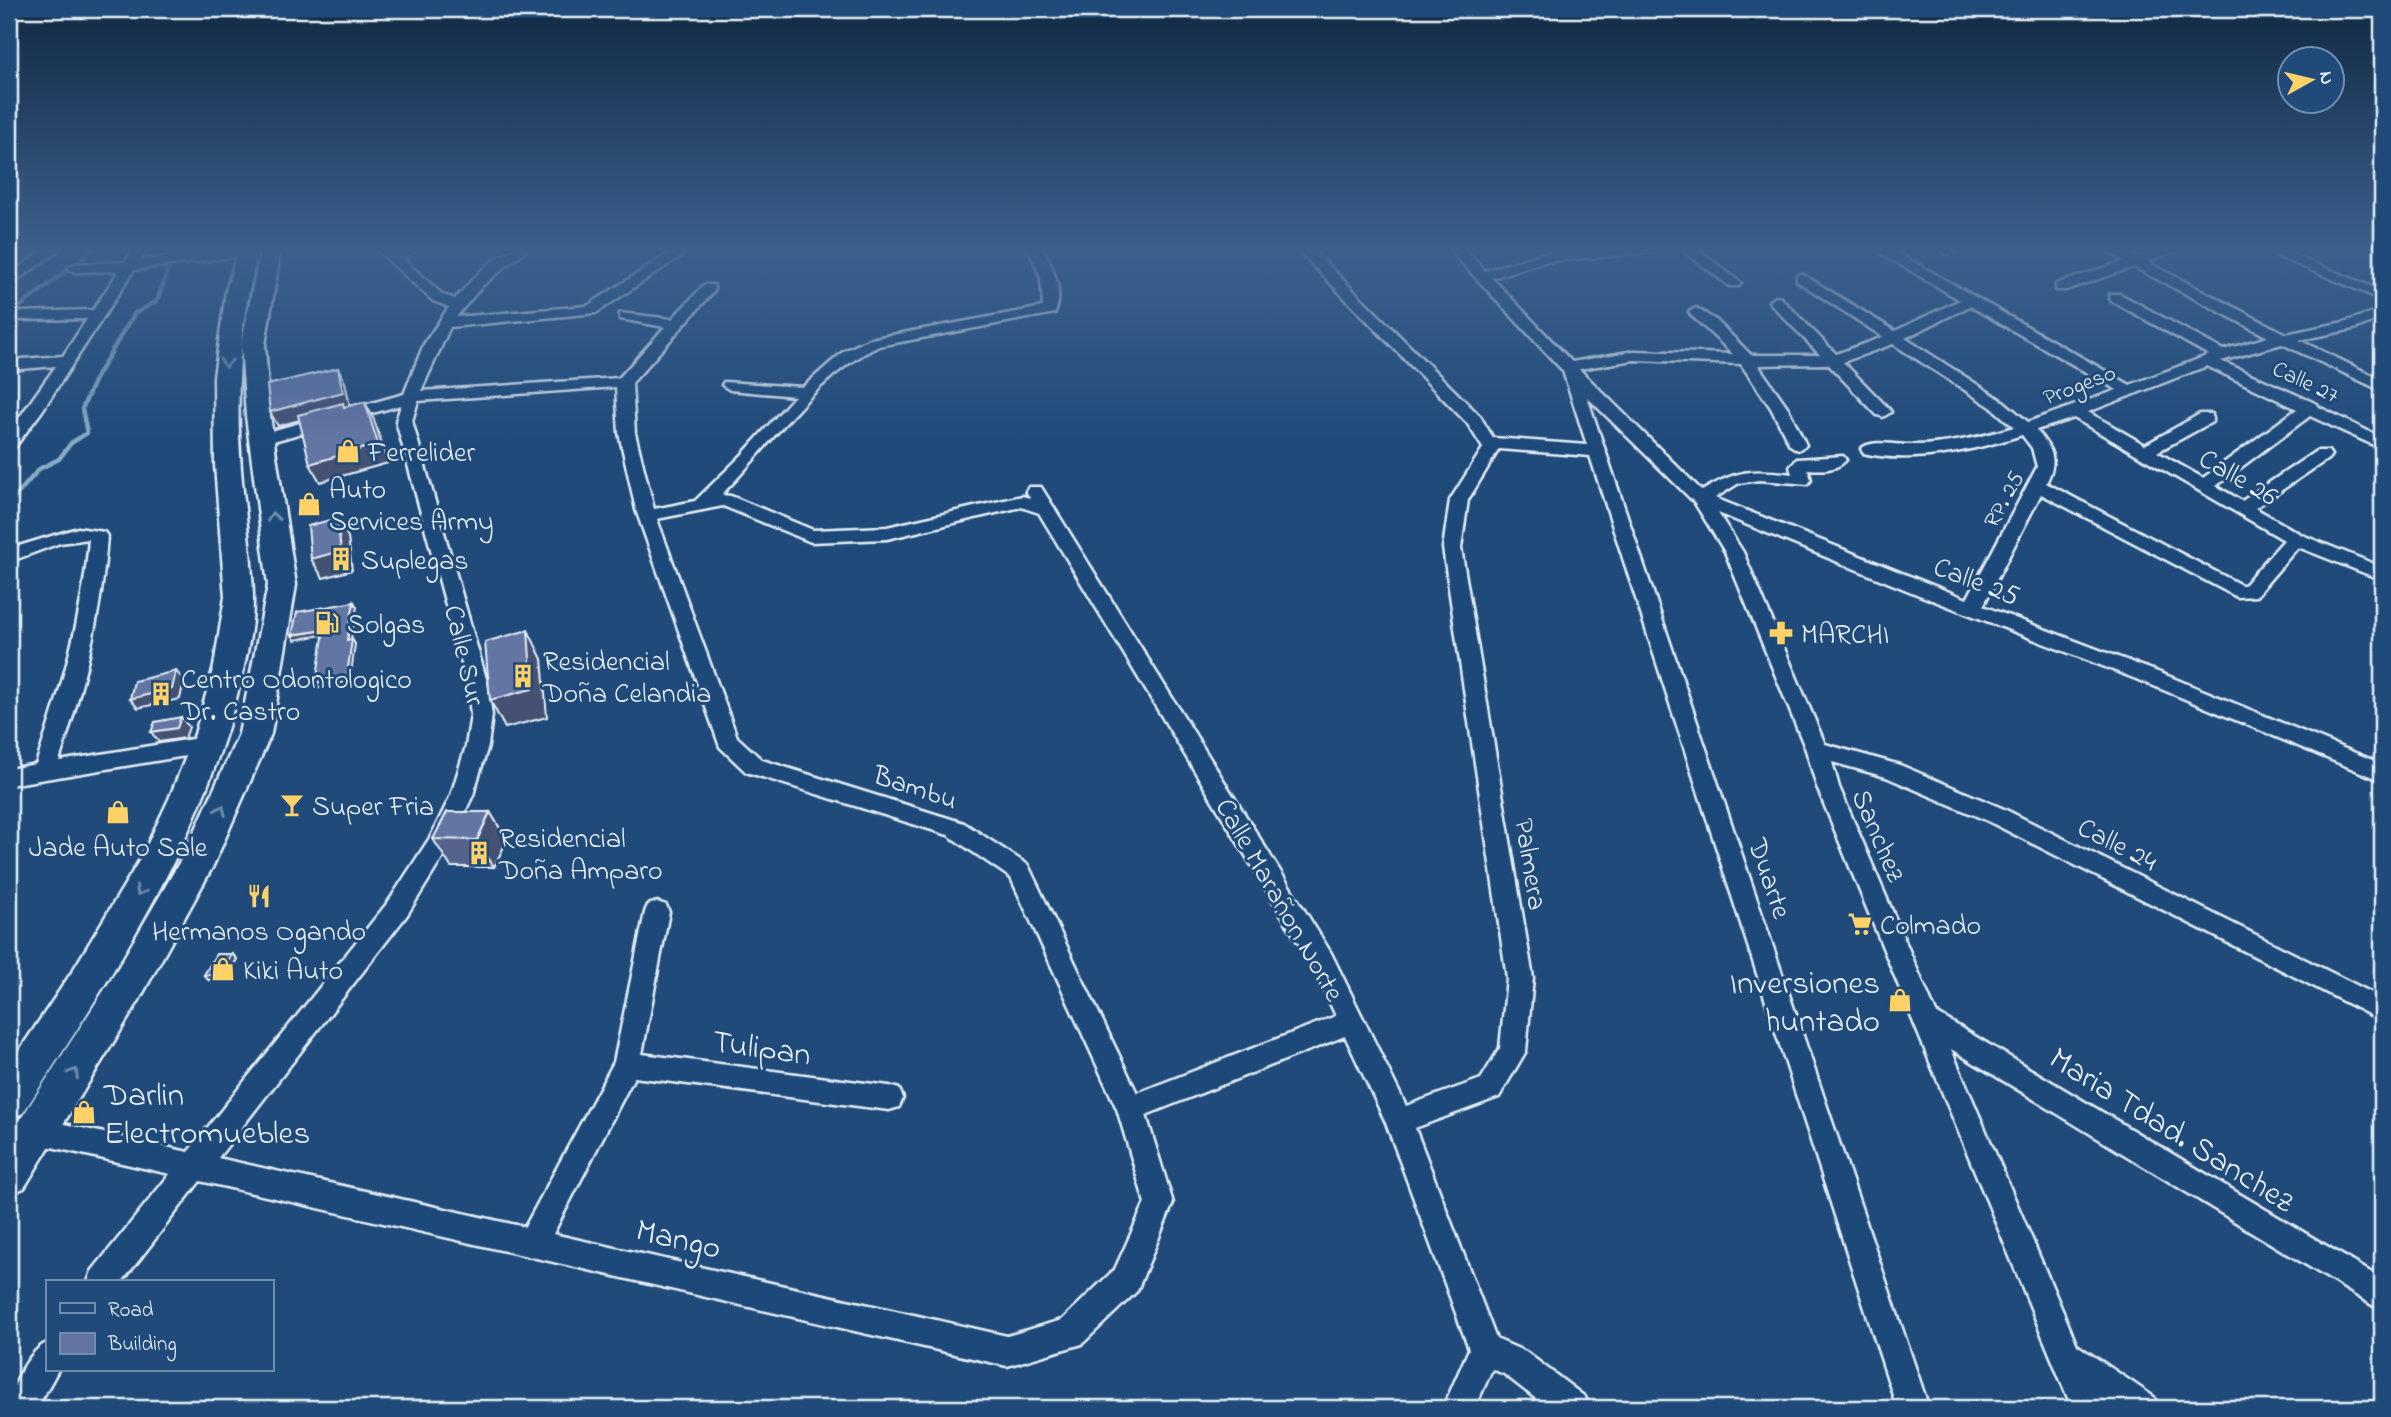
<svg xmlns="http://www.w3.org/2000/svg" width="2391" height="1417" font-family="'Indie Flower',sans-serif">
  <style>
    .lines { fill: none; stroke-linecap: round; stroke-linejoin: round }
    .stream { stroke: #87acc3; stroke-width: 4.5 }
    .minor-casing { stroke: #e8f1f8; stroke-width: 5 }
    .primary-casing { stroke: #e8f1f8; stroke-width: 5 }
    .minor { fill: #1f4a7a; fill-rule: evenodd }
    .primary { fill: #1f4a7a; fill-rule: evenodd }
    .wall { fill: #55648c; stroke: #e8f1f8; stroke-width: 2 }
    .shaded-wall { fill: #455172; stroke: #e8f1f8; stroke-width: 2 }
    .building { fill: #6374a3; stroke: #e8f1f8; stroke-width: 2 }
    .oneway { stroke: #6f8dac }
    .labels { text-anchor: middle; stroke-width: 6; stroke-linejoin: round; paint-order: stroke }
    .far-street-label { font-size: 23px; fill: #e8f1f8; stroke: #1f4a7a }
    .poi-label { font-size: 28px; fill: #e8f1f8; stroke: #1f4a7a; text-anchor: start }
    .street-label { font-size: 28px; fill: #e8f1f8; stroke: #1f4a7a }
    .near-poi-label { font-size: 33px; fill: #e8f1f8; stroke: #1f4a7a; text-anchor: end }
    .near-street-label { font-size: 33px; fill: #e8f1f8; stroke: #1f4a7a }
  </style>
  <rect width="100%" height="100%" fill="#1f4a7a"/>
  <filter id="ink" filterUnits="userSpaceOnUse"><feTurbulence type="fractalNoise" baseFrequency=".0143" numOctaves="2"/><feDisplacementMap in="SourceGraphic" scale="14" xChannelSelector="R" yChannelSelector="G"/><feConvolveMatrix kernelMatrix="1 2 1 2 8 2 1 2 1" color-interpolation-filters="sRGB"/></filter>
  <g filter="url(#ink)">
    <g class="lines">
      <!-- stream -->
      <path class="stream" d="M9,315L96,248
        M9,504L39,469L59,459L71,443L87,433L82,409L95,379L134,314L157,301L168,269"/>
      <!-- minor casing -->
      <g class="minor-casing">
        <path id="minor" d="M46,248H62L9,286V275Z
          M134,248H148L140,260L239,248H253L255,251L248,255L134,270L42,411L15,447L9,448V432L56,366L9,370V360L63,356L87,319L16,320L9,316L16,312L93,310L119,271L75,272L68,268L75,264L125,262Z
          M375,248H390L395,252L402,248H419L403,259L443,295L455,299C474,278 498,248 528,248L482,286L456,317L587,306L677,248H693L596,313L450,327L421,391L619,378L665,327L620,319V313L672,319L704,285H714V291L632,383L635,433L654,509L695,501L741,456L795,396L730,390L722,385L724,382L803,387L844,351L870,339L1043,307L1041,278L1028,248H1042C1053,266 1064,293 1055,313L879,346C814,376 771,446 721,495L731,496L813,530L887,527L1022,496L1030,498L1026,491L1029,487H1041L1331,953L1406,1106L1481,1079L1500,1048L1507,978L1443,548L1450,500L1483,448L1467,423L1296,248H1311L1480,416L1493,438L1587,445L1563,371L1448,248H1463L1485,271L1541,254L1606,248H1659L1652,252L1543,262L1492,278L1572,362L1634,351L1733,354L1691,315L1689,312L1696,308L1717,321L1751,355H1820L1771,304L1769,301L1776,297L1781,298L1836,354L1883,337L1797,281V275L1802,274L1895,331L1960,300L1872,248H1889L2130,385L2209,355L2110,300V294H2120L2223,350L2268,337L2134,267L2066,290H2056V284L2124,261L2103,248H2120L2137,257L2162,248H2183L2147,262L2286,334L2344,322L2382,309V318L2354,329L2299,340L2382,380V391L2282,344L2221,361L2317,404L2319,407L2382,438V449L2310,416L2216,486L2242,501L2316,451H2328L2331,455L2328,459L2255,508L2302,535L2382,567V580L2298,547L2256,596L2237,597L2041,494L1983,606L2163,674L2382,764V781L2149,684L1919,595L1718,513L1743,552L1825,744L1900,765L2004,809L2382,998V1021L1988,821L1886,777L1832,762L1839,787L1936,1013L2382,1279V1311L1951,1049L2077,1345L2154,1397L2159,1408H2116L2099,1397L2104,1408H2072L1817,787L1806,750L1725,552L1694,502L1587,397L1929,1408H1897L1590,456L1499,449L1468,500L1461,548L1533,978L1526,1051L1499,1097L1415,1128L1496,1339L1526,1352L1585,1397L1590,1408H1548L1504,1374L1492,1369L1475,1408H1443L1469,1349L1386,1123L1345,1036L1146,1115L1173,1203L1137,1291L1082,1344L1007,1366L200,1181L122,1282H88L92,1271L170,1174L38,1144L28,1140L24,1131L28,1122L38,1118L188,1152L389,901L431,836L451,795L466,746L471,715L467,682L396,421L401,405L263,444L255,439L257,435L404,394L424,344L449,307L433,301ZM1970,306L2117,390L2028,422L2003,401L1905,338ZM1893,344L1991,407L2014,427C1981,437 1943,446 1909,445C1895,445 1870,439 1861,449L1863,453C1912,465 1975,450 2022,435L2032,448L2037,467L1967,599L1715,498L1739,483L1759,480L1808,484L1811,480L1808,469C1822,470 1836,471 1846,460L1843,456L1797,459L1790,467L1792,474C1753,469 1736,470 1702,491L1579,369L1634,360L1741,364L1771,408L1790,445L1798,450L1806,445L1788,408L1758,365L1828,364L1877,415L1883,417L1891,412L1889,409L1843,362ZM2207,366L2297,409L2203,478L2157,452L2212,422V414H2200L2145,445L2088,412ZM616,387L619,433L636,510L720,747L746,772L948,835L1011,878L1117,1109L1145,1203L1115,1269L1062,1320L1007,1336L553,1234L634,1077L889,1110L899,1107L903,1098L899,1089L889,1086L642,1054L669,912L666,905L657,902L648,905L645,912L614,1062L525,1227L218,1158L407,915L448,849L473,795L488,746L492,715L487,682L412,421L418,401ZM2074,418L2284,540L2244,585H2241L2046,483C2058,460 2053,450 2036,430ZM723,506L811,542L887,539L1021,507L1039,513L1313,967L1336,1016L1137,1093L1028,865L964,823L762,760L737,737L657,519Z
          M1680,248H1696L1741,283L1739,286H1729Z
          M1943,248H1959L1949,254L1944,253Z
          M2258,248H2277L2382,291V300Z
          M78,528L104,532L107,536C102,614 83,687 59,761L210,736L218,738L221,744L218,750L210,752L9,785V769L36,764C61,690 83,617 89,539L60,543L9,562V549Z
          M47,1343V1370H58L37,1408H9C9,1389 30,1349 47,1343Z"/>
      </g>
      <!-- primary casing -->
      <g class="primary-casing">
        <path id="primary" d="M239,248H259C239,321 235,393 241,469C244,511 252,553 253,595C254,628 245,664 237,695C198,848 108,982 23,1113L9,1119V1066L72,972L142,856L169,799L195,734L214,666L225,597L215,465L214,377L226,291Z
          M261,248H281L265,345L270,416L296,585L271,734L213,866L138,1002L24,1188L9,1194V1137L112,978L186,851L239,734L268,585L246,416L241,345Z"/>
      </g>
      <!-- minor -->
      <use href="#minor" class="minor"/>
      <!-- primary -->
      <use href="#primary" class="primary"/>
    </g>
    <!-- wall -->
    <path class="wall" d="M490,812L507,840L494,867H451L433,839Z
      M232,954L237,959L225,980H208L204,975Z"/>
    <!-- shaded-wall -->
    <path class="shaded-wall" d="M338,368L345,382L350,406L278,426L270,412Z
      M365,402L374,420L388,463L320,482L310,464Z
      M337,518L348,537L352,570L323,578L311,559Z
      M354,602L357,607L350,645L347,640Z
      M324,630L327,634L295,640L292,635Z
      M528,630L542,659L547,717L505,728L490,700Z
      M352,639L355,644L350,681L319,688L316,683Z
      M176,671L184,681L180,699L138,708L130,699Z
      M181,717L189,727L185,738L159,742L151,732Z
      M490,812L507,840L494,867L477,840Z
      M232,954L237,959L225,980L220,975Z"/>
    <!-- building -->
    <path class="building" d="M338,368L343,392L270,412L267,385Z
      M365,402L378,444L310,464L298,415L343,403L344,407Z
      M337,518L341,551L311,559L308,526Z
      M354,602L347,640L352,639L347,676L316,683L324,630L292,635L297,612Z
      M528,630L532,689L490,700L485,642Z
      M176,671L172,689L130,699L134,681Z
      M181,717L177,728L151,732L155,722Z
      M447,812H490L477,840L433,839Z
      M216,954H232L220,975H204Z"/>
    <!-- one-way arrows -->
    <defs><path id="oneway-chevron" d="M-2-3.5L2.5 0L-2 3.5" fill="none" stroke-width="1.6" stroke-linecap="round" stroke-linejoin="round" transform="scale(1.75)"/></defs>
    <g class="oneway">
      <use href="#oneway-chevron" transform="translate(226 363) rotate(95)"/>
      <use href="#oneway-chevron" transform="translate(273 517) rotate(-98)"/>
      <use href="#oneway-chevron" transform="translate(221 810) rotate(-66)"/>
      <use href="#oneway-chevron" transform="translate(140 891) rotate(120)"/>
      <use href="#oneway-chevron" transform="translate(74 1073) rotate(-58)"/>
    </g>
  </g>
  <!-- sky -->
  <linearGradient id="sky" x2="0" y2="1"><stop stop-color="#112943"/><stop offset="0.56" stop-color="#3c608d"/><stop offset="1" stop-color="#3c608d" stop-opacity="0"/></linearGradient>
  <rect width="2391" height="446" fill="url(#sky)"/>
  <!-- icons -->
  <defs>
    <g id="shop-bare" transform="scale(1.89)"><path d="M-5-2.5h2.3a2.7 3.5 0 0 1 5.4 0H5L5.5 6h-11ZM-1.5-2.5h3a1.5 2.3 0 0 0-3 0Z" fill="#ffd166" stroke="#1f4a7a" stroke-width="2.5" paint-order="stroke"/></g>
    <g id="building-bare" transform="scale(1.89)"><path d="M-4-6H4V6H1V3H-1V6H-4ZM-2.5-4.3h1.7v1.8h-1.7ZM.8-4.3h1.7v1.8H.8ZM-2.5-1h1.7V.8h-1.7ZM.8-1h1.7V.8H.8Z" fill="#ffd166" stroke="#1f4a7a" stroke-width="2.5" paint-order="stroke"/></g>
    <g id="fuel-bare" transform="scale(1.89)"><path d="M-5.5-6h7V0h2V4h1.3V-2.5L3-4.5l.8-.8L6-3V5H2.5V1h-1V6h-7ZM-4.2-4.7v3.2H.2V-4.7Z" fill="#ffd166" stroke="#1f4a7a" stroke-width="2.5" paint-order="stroke"/></g>
    <g id="pharmacy-bare" transform="scale(1.89)"><path d="M-2-6h4v4h4v4h-4v4h-4v-4h-4v-4h4Z" fill="#ffd166" stroke="#1f4a7a" stroke-width="2.5" paint-order="stroke"/></g>
    <g id="bar-bare" transform="scale(1.89)"><path d="M-6-5H6L.8 .8V4.5H3.5V6h-7V4.5H-.8V.8Z" fill="#ffd166" stroke="#1f4a7a" stroke-width="2.5" paint-order="stroke"/></g>
    <g id="restaurant-bare" transform="scale(1.89)"><path d="M-5-6h1v4h1v-4h1v4h1v-4h1v5L-1.5 .5V6h-2V.5L-5-1ZM5-6V6H3V1.5H1.5Q1.5-4 5-6Z" fill="#ffd166" stroke="#1f4a7a" stroke-width="2.5" paint-order="stroke"/></g>
    <g id="supermarket-bare" transform="scale(1.89)"><path d="M-6-5.5h2.5l.6 2H6L4.5 2H-2.5L-4.4-4H-6ZM-1.5 3.2a1.3 1.3 0 1 0 .1 0ZM3 3.2a1.3 1.3 0 1 0 .1 0Z" fill="#ffd166" stroke="#1f4a7a" stroke-width="2.5" paint-order="stroke"/></g>
  </defs>
  <g fill-rule="evenodd">
    <use href="#shop-bare" x="348" y="451"/>
    <use href="#shop-bare" x="309" y="504"/>
    <use href="#building-bare" x="341" y="559"/>
    <use href="#fuel-bare" x="327" y="623"/>
    <use href="#pharmacy-bare" x="1781" y="633"/>
    <use href="#building-bare" x="523" y="676"/>
    <use href="#building-bare" x="161" y="694"/>
    <use href="#bar-bare" x="292" y="805"/>
    <use href="#shop-bare" x="118" y="812"/>
    <use href="#building-bare" x="479" y="853"/>
    <use href="#restaurant-bare" x="259" y="896"/>
    <use href="#supermarket-bare" x="1860" y="924"/>
    <use href="#shop-bare" x="223" y="969"/>
    <use href="#shop-bare" x="1900" y="1000"/>
    <use href="#shop-bare" x="84" y="1112"/>
  </g>
  <g class="labels">
    <!-- far-street labels -->
    <g class="far-street-label">
      <text transform="translate(2306 381) rotate(25)" y="8">Calle 27</text>
      <text transform="translate(2079 384) rotate(-21)" y="8">Progeso</text>
      <text transform="translate(2003 499) rotate(-62)" y="8">RP. 25</text>
    </g>
    <!-- poi labels -->
    <g class="poi-label">
      <text x="368" y="461">Ferrelider</text>
      <text x="329" y="498">Auto<tspan x="329" dy="32">Services Army</tspan></text>
      <text x="361" y="569">Suplegas</text>
      <text x="347" y="633">Solgas</text>
      <text x="1801" y="643">MARCHI</text>
      <text x="543" y="670">Residencial<tspan x="543" dy="32">Doña Celandia</tspan></text>
      <text x="181" y="688">Centro Odontologico<tspan x="181" dy="32">Dr. Castro</tspan></text>
      <text x="312" y="815">Super Fria</text>
      <text x="499" y="847">Residencial<tspan x="499" dy="32">Doña Amparo</tspan></text>
      <text x="118" y="856" text-anchor="middle">Jade Auto Sale</text>
      <text x="1880" y="934">Colmado</text>
      <text x="259" y="940" text-anchor="middle">Hermanos Ogando</text>
      <text x="243" y="979">Kiki Auto</text>
    </g>
    <!-- street labels -->
    <g class="street-label">
      <text transform="translate(2239 476) rotate(30)" y="10">Calle 26</text>
      <text transform="translate(1977 580) rotate(21)" y="10">Calle 25</text>
      <text transform="translate(466 655) rotate(77)" y="10">Calle Sur</text>
      <text transform="translate(916 786) rotate(18)" y="10">Bambu</text>
      <text transform="translate(1880 835) rotate(67)" y="10">Sanchez</text>
      <text transform="translate(2118 843) rotate(27)" y="10">Calle 24</text>
      <text transform="translate(1532 864) rotate(81)" y="10">Palmera</text>
      <text transform="translate(1771 878) rotate(71)" y="10">Duarte</text>
      <text transform="translate(1281 899) rotate(60)" y="10">Calle Marañon Norte</text>
    </g>
    <!-- near-poi labels -->
    <g class="near-poi-label">
      <text x="1880" y="993">Inversiones<tspan x="1880" dy="38">huntado</tspan></text>
      <text x="104" y="1105" text-anchor="start">Darlin<tspan x="104" dy="38">Electromuebles</tspan></text>
    </g>
    <!-- near-street labels -->
    <g class="near-street-label">
      <text transform="translate(762 1046) rotate(8)" y="12">Tulipan</text>
      <text transform="translate(2173 1128) rotate(32)" y="12">Maria Tdad. Sanchez</text>
      <text transform="translate(679 1237) rotate(13)" y="12">Mango</text>
    </g>
  </g>
  <!-- margin -->
  <rect width="2391" height="1417" fill="none" stroke="#1f4a7a" stroke-width="35"/>
  <rect x="18" y="18" width="2356" height="1382" fill="none" stroke="#e8f1f8" stroke-width="2.5" filter="url(#ink)"/>
  <!-- legend -->
  <rect x="46" y="1280" width="228" height="91" fill="#1f4a7a" stroke="#6f8dac" stroke-width="2"/>
  <rect x="60" y="1303" width="35" height="10" fill="#1f4a7a" stroke="#6f8dac" stroke-width="2"/>
  <text x="108" y="1316" font-size="21" fill="#e8f1f8">Road</text>
  <rect x="60" y="1333" width="35" height="21" fill="#6374a3" stroke="#6f8dac" stroke-width="2"/>
  <text x="108" y="1350" font-size="21" fill="#e8f1f8">Building</text>
  <!-- north arrow -->
  <g transform="translate(2311 80) rotate(82)"><circle r="33" fill="#1f4a7a" stroke="#6f8dac" stroke-width="2"/>
  <path d="M0-5L12 26L0 18L-12 26Z" fill="#ffd166"/>
  <text y="-10" font-size="19" font-weight="bold" text-anchor="middle" fill="#e8f1f8">N</text>
  </g>
</svg>
